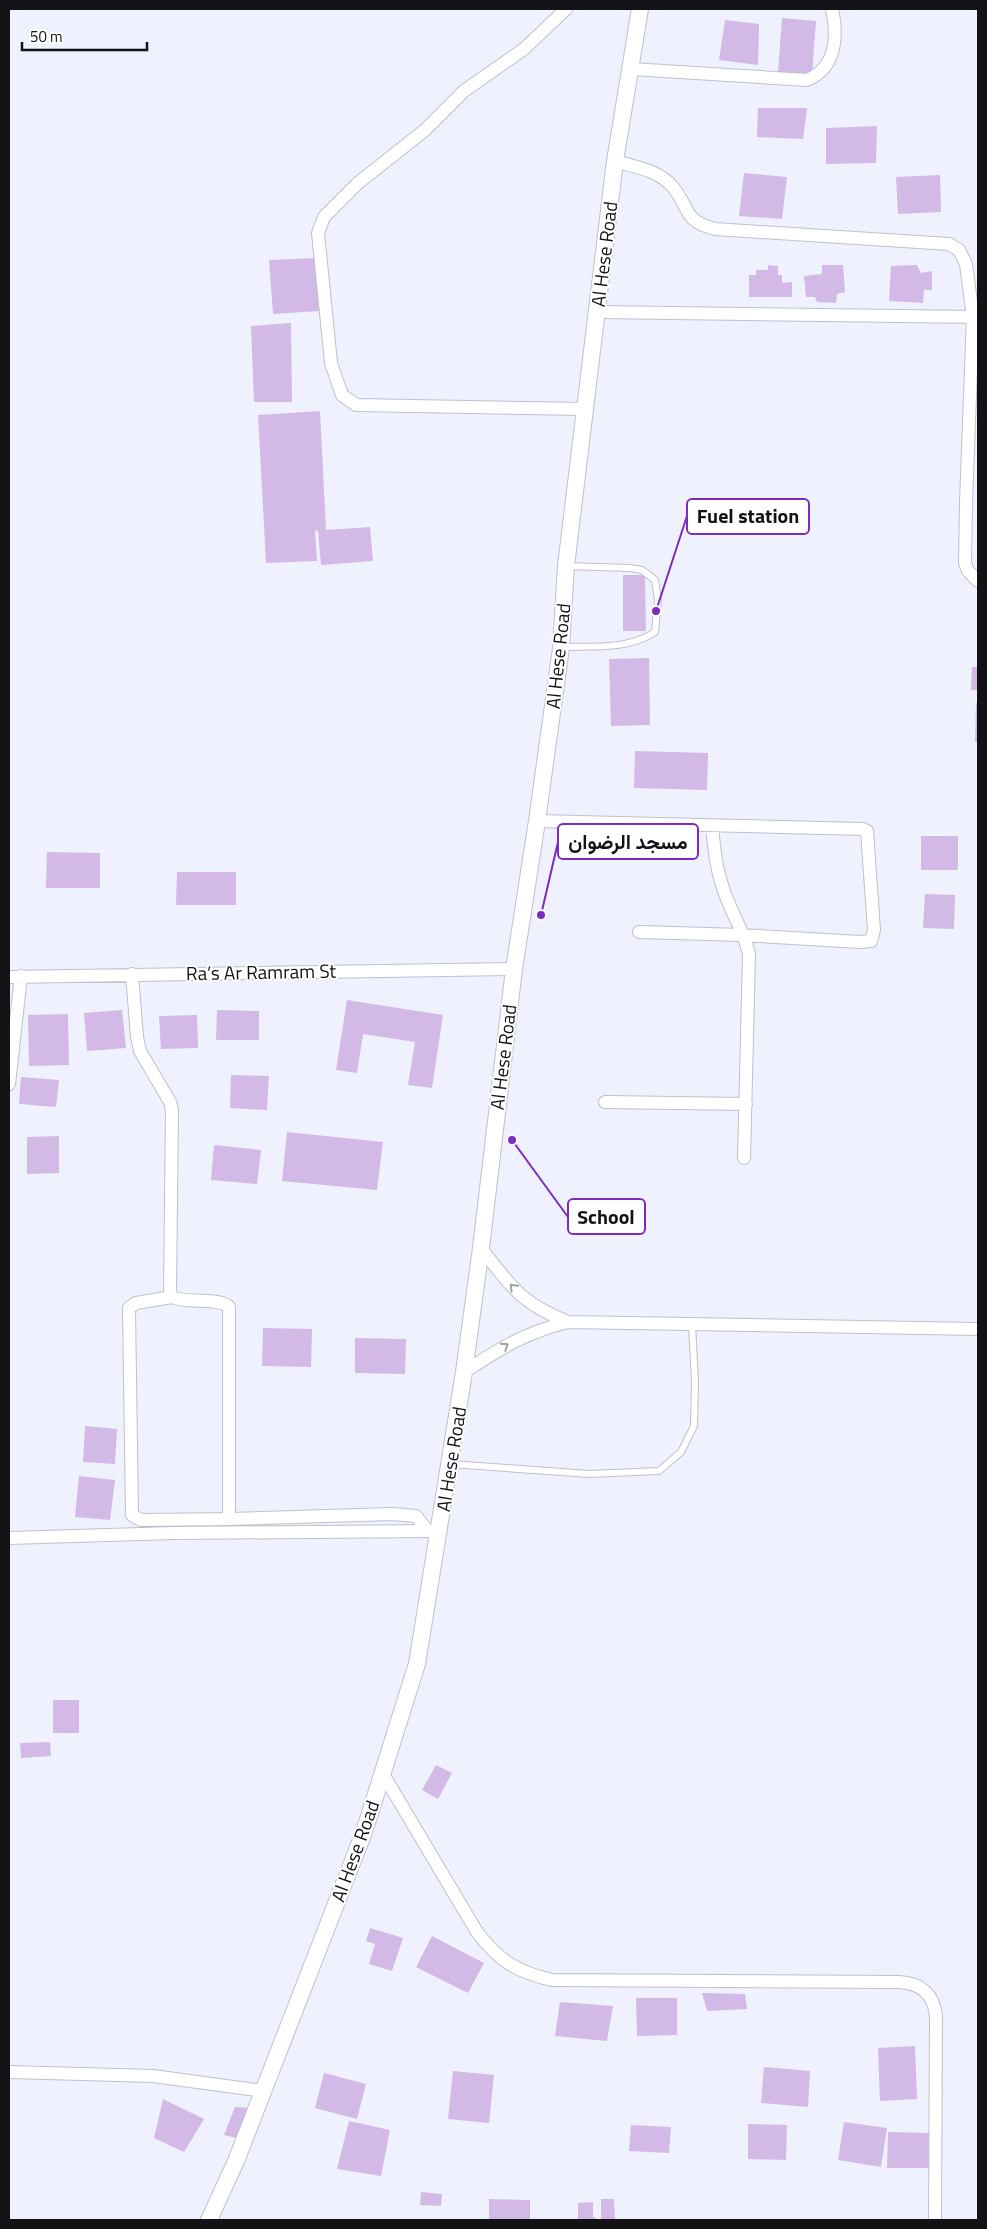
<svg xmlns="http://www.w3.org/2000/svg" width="987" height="2229" font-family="'Titillium Web',Vazirmatn,sans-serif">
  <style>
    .building { fill: #d2b9e6 }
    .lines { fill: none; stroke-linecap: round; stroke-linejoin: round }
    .service-casing { stroke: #bfc0cc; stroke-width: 8 }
    .minor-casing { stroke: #bfc0cc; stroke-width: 14 }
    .tertiary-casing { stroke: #bfc0cc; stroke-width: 18 }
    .service { stroke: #fff; stroke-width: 6 }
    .minor { stroke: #fff; stroke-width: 12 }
    .tertiary { stroke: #fff; stroke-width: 16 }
    .oneway { stroke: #a0a0a2 }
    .labels { text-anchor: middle; stroke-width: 4; stroke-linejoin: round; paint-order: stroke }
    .street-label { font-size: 19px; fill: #121217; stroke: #fff }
    .leader { fill: none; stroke: #7b2cbf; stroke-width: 2 }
    .callout-dot { fill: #7b2cbf; stroke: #fff; stroke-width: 2 }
    .callout { fill: #fff; stroke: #7b2cbf; stroke-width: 2 }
    .callout-label { font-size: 20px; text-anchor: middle; font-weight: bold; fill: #121217 }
  </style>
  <rect width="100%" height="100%" fill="#f0f1fe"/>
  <!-- building -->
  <path class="building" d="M782,18L816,21L812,75L778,73Z
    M725,20L759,24L758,65L719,60Z
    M758,108H807L803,139L757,137Z
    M877,126L876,163L826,164V128Z
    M744,173L787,177L782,219L739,216Z
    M940,175L941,212L898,214L896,177Z
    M316,258L319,311L273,314L269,260Z
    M768,265L778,266V275H782V283L792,282V297H749V275H756V270H768Z
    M822,265H843L845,292L837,294L836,303L817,302L815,297H806L804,276L822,274Z
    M917,265L921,273L932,271V290H924L923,303L889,301L891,266Z
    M291,323L292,402H254L251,326Z
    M320,411L326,530L370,527L373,561L321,565L318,530L315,531L317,561L266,563L258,415Z
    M623,575H645L646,631H623Z
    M649,658L650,725L611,726L609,659Z
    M972,667H978V690H971Z
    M976,703H978V742H975Z
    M635,751L708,753L707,790L634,788Z
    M921,836H958V870H921Z
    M47,852L100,853V888H46Z
    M177,872H236V905H176Z
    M925,894L955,895L954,929L923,928Z
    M347,1000L443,1015L432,1088L408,1085L415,1042L363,1034L357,1073L336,1070Z
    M122,1010L126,1048L87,1051L84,1013Z
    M217,1010L259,1011V1040H216Z
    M68,1014L69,1065L29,1066L28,1015Z
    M197,1015L198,1048L161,1049L159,1016Z
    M231,1075L269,1076L267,1110L230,1108Z
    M21,1077L59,1080L56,1107L19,1104Z
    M287,1132L383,1142L377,1190L282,1181Z
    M59,1136V1173L27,1174V1137Z
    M214,1145L261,1150L257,1184L211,1180Z
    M263,1328L312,1329L311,1367L262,1366Z
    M355,1338L406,1339L405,1374L355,1373Z
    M85,1426L117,1429L115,1464L83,1462Z
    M79,1476L115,1480L110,1520L75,1517Z
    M53,1700H79V1733H53Z
    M50,1742L51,1756L21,1758L20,1743Z
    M436,1765L452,1773L438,1799L422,1790Z
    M370,1928L403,1938L392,1971L369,1964L375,1944L366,1941Z
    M432,1936L484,1963L468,1993L416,1967Z
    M702,1993L745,1994L747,2009L707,2011Z
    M636,1998H677V2035L637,2036Z
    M560,2002L613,2006L607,2041L555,2036Z
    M915,2046L917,2099L880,2101L878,2048Z
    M764,2067L810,2071L808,2107L761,2103Z
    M453,2071L494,2075L489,2123L448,2119Z
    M324,2073L366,2084L357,2119L315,2108Z
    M163,2099L204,2119L184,2152L154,2138Z
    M235,2107L249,2108L236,2138L224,2135Z
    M349,2121L390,2130L381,2176L337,2169Z
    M844,2122L887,2128L881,2167L838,2160Z
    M748,2124L787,2125L786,2160L748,2159Z
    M631,2125L671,2127L669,2153L629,2151Z
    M888,2132L932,2133L931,2168H887Z
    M421,2192L442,2194L441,2206L420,2205Z
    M489,2199L530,2200V2220H489Z
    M601,2199H614L615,2220H601Z
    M593,2202V2217L600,2220H578V2203Z"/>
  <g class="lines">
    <!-- service casing -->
    <g class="service-casing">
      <path id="service" d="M562,647C593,646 628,650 655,632L658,600L655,580L642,570L630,568L567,566
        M451,1464L589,1474L659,1471L681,1452L694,1426L695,1383L692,1324"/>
    </g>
    <!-- minor casing -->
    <g class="minor-casing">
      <path id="minor" d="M566,9L524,49L464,91L425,130L358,183L324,217L318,233L331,363L342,395L356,405L585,409
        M631,69L807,80C836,68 838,37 832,9
        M615,161C635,167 658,170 672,186C691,208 681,220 715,229L949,244L959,250L966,264L973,317L966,502L965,563L968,571L978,581
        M598,312L978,317
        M537,821L863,829L867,831L874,930L871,941L860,942L742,935L639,932
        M712,826C714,847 716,868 723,888C730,911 744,931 749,954L744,1158
        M132,974L137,1037L140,1051L170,1102L172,1110L170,1291L172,1297C187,1304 220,1297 229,1307V1519L392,1514L416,1516L427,1530
        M9,977L514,969
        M9,1084L21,976
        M605,1102L746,1104
        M481,1248C511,1287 521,1303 568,1322
        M172,1297L136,1303L129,1308L132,1515L141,1520L229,1519
        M464,1372C501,1348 524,1333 568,1322L978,1329
        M9,1538L174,1533L434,1531
        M383,1774L477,1932C499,1961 517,1972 552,1980L899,1982C921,1983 934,1994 936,2016L935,2220
        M9,2072L153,2076L263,2091"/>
    </g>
    <!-- tertiary casing -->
    <g class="tertiary-casing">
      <path id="tertiary" d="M209,2220L236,2161L364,1832L417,1664L464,1372L481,1248L514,969L537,821L561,648L566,566L615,161L640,9"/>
    </g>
    <!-- service -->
    <use href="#service" class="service"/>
    <!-- minor -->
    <use href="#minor" class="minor"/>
    <!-- tertiary -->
    <use href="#tertiary" class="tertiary"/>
  </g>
  <!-- one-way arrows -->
  <defs><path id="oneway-chevron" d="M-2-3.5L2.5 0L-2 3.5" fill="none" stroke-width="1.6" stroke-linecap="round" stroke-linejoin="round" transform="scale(1.25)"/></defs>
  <g class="oneway">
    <use href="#oneway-chevron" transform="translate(513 1287) rotate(-134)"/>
    <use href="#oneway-chevron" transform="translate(505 1346) rotate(-33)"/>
  </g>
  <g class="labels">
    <!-- street labels -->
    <g class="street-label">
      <text transform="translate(604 254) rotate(-83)" y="7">Al Hese Road</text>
      <text transform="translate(558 656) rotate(-84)" y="7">Al Hese Road</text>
      <text transform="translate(261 972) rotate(-1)" y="7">Ra’s Ar Ramram St</text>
      <text transform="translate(503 1057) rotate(-83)" y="7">Al Hese Road</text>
      <text transform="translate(451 1459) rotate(-81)" y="7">Al Hese Road</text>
      <text transform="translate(355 1851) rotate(-70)" y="7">Al Hese Road</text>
    </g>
  </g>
  <!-- callouts -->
  <path class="leader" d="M656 611L687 516M541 915L558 842M512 1140L568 1217"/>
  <g class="callout-dot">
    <circle cx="656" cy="611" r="5"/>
    <circle cx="541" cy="915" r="5"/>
    <circle cx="512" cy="1140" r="5"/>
  </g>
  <g class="callout">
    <rect x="687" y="499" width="122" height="35" rx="5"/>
    <rect x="558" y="824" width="140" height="35" rx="5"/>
    <rect x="568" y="1199" width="77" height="35" rx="5"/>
  </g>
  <g class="callout-label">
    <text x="748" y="523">Fuel station</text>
    <text x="628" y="849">مسجد الرضوان</text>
    <text x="606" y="1224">School</text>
  </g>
  <!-- border -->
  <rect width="987" height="2229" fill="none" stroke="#121217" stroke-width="20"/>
  <!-- scale -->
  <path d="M22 42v8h125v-8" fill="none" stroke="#121217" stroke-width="2.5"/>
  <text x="30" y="42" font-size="15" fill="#121217" stroke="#ffffff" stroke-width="4" paint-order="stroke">50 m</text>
</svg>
